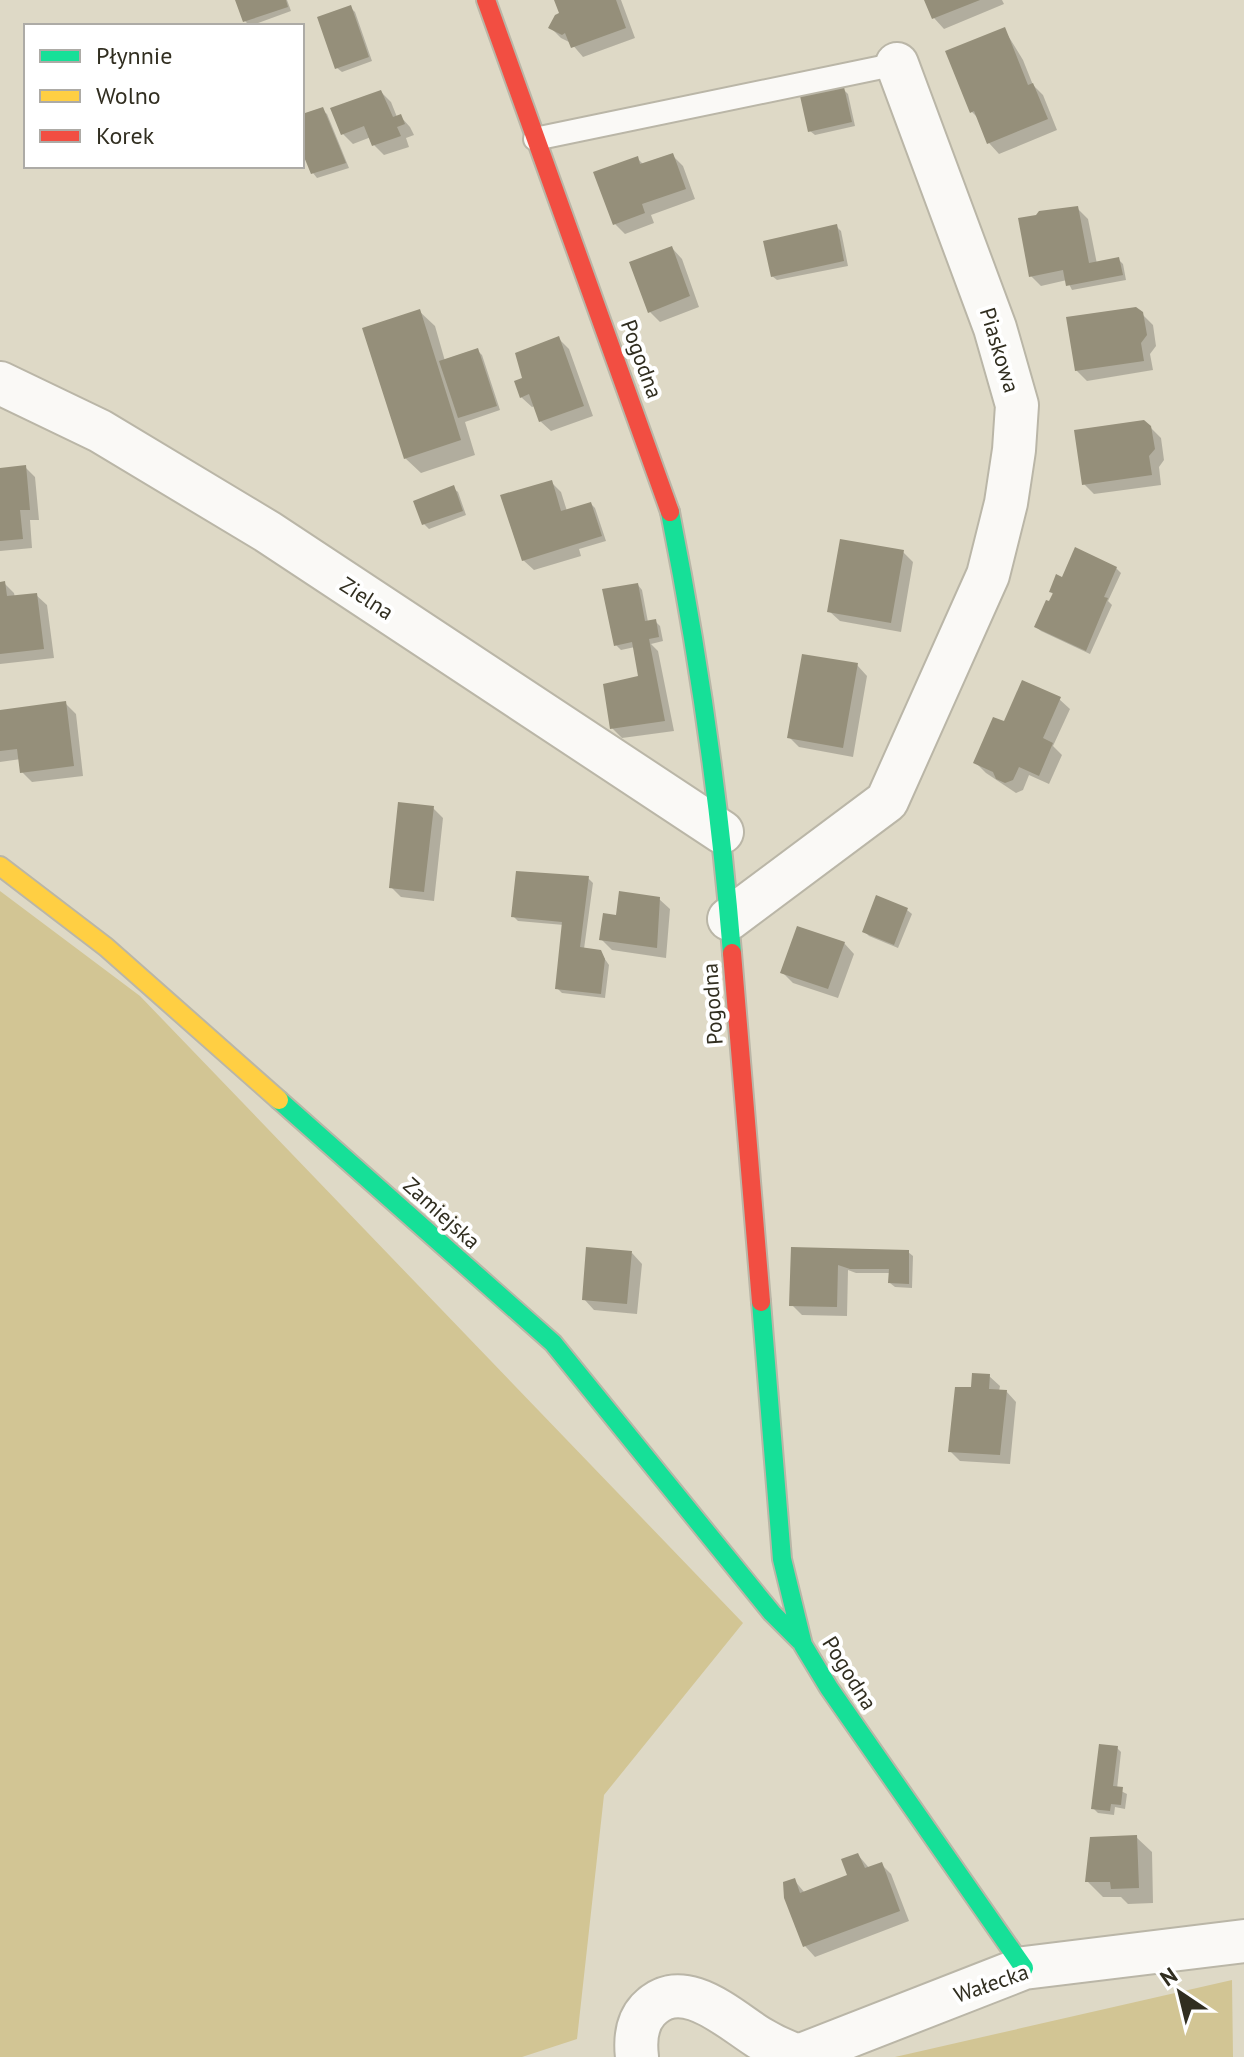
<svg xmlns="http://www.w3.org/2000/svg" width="1244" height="2057" font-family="'PT Sans',sans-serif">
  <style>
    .green { fill: #d2c594 }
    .shadow { fill: #0003 }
    .building { fill: #958f7a }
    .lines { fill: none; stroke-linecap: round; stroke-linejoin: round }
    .lane-casing { stroke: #bab6a7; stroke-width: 26 }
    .street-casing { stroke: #bab6a7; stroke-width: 46 }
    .fast-casing { stroke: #bab6a7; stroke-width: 22 }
    .slow-casing { stroke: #bab6a7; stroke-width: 22 }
    .jam-casing { stroke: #bab6a7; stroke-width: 22 }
    .lane { stroke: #faf9f6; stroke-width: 22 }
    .street { stroke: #faf9f6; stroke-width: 42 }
    .fast { stroke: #16e098; stroke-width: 18 }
    .slow { stroke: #ffcf43; stroke-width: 18 }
    .jam { stroke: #f24e42; stroke-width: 18 }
    .labels { text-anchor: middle; stroke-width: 8; stroke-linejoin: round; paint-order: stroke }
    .street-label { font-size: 22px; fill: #312e20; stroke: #fff }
  </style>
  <rect width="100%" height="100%" fill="#ded9c6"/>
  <!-- green -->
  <path class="green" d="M0,891L140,996L743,1623L604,1795L577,2039L522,2057H0Z
    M1232,1980L1233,2057H894H895Z"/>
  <!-- shadow -->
  <path class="shadow" d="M237,0H287L291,11L250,26L245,21Z
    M556,0H621L635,38L583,57L571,43L561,38L551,28L561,14Z
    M926,0H1002L1004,4L944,29L934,18Z
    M350,7L355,12L372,61L342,72L337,68Z
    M1004,29L1023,60L1033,85L1043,95L1057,130L999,154L989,143L979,119L971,111Z
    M843,89L848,94L855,126L815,135L810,131Z
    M381,92L391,102L397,117L400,116L410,127L414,135L406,138L409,147L384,155L374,145L371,137L353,144L343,134Z
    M322,110L327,114L349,168L317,178L313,173L302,147V116Z
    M672,155L683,166L695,199L651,215L654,223L625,234L615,224L637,158L644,165Z
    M1077,208L1088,219L1097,264L1118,259L1123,264L1126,280L1072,290L1067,280L1041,286L1031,276Z
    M836,226L841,231L848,266L777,280L772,276Z
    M672,248L682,259L699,307L660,322L650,312Z
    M419,311L435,326L445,361L477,350L482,355L500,410L465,422L475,455L421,473L405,458Z
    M1142,314L1153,325L1156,346L1150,354L1153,370L1087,381L1076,370Z
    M558,338L569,349L593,416L551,431L540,421L535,406L532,407L521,397L525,379Z
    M1150,427L1161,438L1164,460L1159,467L1161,485L1094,494L1084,484Z
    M25,467L35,477L39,520H30L32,548L0,551V470Z
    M551,482L561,492L567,511L591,504L595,508L606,541L579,549L581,556L534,570L523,560Z
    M453,488L458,492L466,515L429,529L424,524Z
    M903,552L913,562L901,632L840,621L829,611Z
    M1116,568L1121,573L1108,601L1112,605L1090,654L1041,631L1036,627L1054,595L1051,592L1063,580Z
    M4,583L14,593L15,598L36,595L47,605L54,658L0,664V584Z
    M638,585L642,590L648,622L655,621L660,626L663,641L651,644L658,651L674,731L622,738L612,728L640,677L635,647L621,650L616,645Z
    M857,665L867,676L853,757L799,747L789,737Z
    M1059,699L1070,709L1053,746L1062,755L1049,784L1029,775L1023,790L1016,793L986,773L976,763L1005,724Z
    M65,703L76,714L83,776L32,782L22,772L21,759L0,762V712Z
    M433,808L443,818L434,901L401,897L391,887Z
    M588,878L593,883L584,949L600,952L609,965L605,998L562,993L557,988L564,925L518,921L513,916Z
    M659,899L670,909L666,958L612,950L601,939L617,917Z
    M907,910L912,914L898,948L869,936L865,932Z
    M844,943L854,954L838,998L793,983L782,972Z
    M793,1249L908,1252L913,1256L912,1288L895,1287L890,1283L891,1273H856L848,1270L847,1316L802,1315L792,1305Z
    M632,1253L642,1264L637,1314L594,1310L584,1299Z
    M989,1376L1000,1386L999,1391H1006L1016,1402L1010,1464L960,1461L950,1451L973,1389Z
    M1117,1748L1121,1752L1117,1789L1127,1794L1125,1809L1115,1807L1114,1815L1098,1813L1093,1808Z
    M1136,1837L1152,1852L1153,1903L1128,1904L1121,1897H1103L1088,1882Z
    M858,1855L870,1869L881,1864L891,1874L909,1921L815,1957L805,1946L786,1897L794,1880L805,1893L849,1876Z"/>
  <!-- building -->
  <path class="building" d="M235,0H286L288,7L243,22Z
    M554,0H616L626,28L571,48L565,33L562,35L548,28L555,15L559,13Z
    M924,0H980L932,19Z
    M351,5L369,57L335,69L317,17Z
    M1005,27L1028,85L1033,83L1048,119L987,144L974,111L970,113L945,51Z
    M844,87L852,122L808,132L800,96Z
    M381,90L393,117L401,114L405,124L397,127L401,136L372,146L364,126L341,135L330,108Z
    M323,107L346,163L311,174L302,152V114Z
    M673,153L686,189L642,204L645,213L613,225L593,172L638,156L640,164Z
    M1078,206L1089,263L1119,257L1123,275L1066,286L1063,270L1029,277L1018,218L1036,215L1039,211Z
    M837,224L844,261L771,277L763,241Z
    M672,246L690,296L648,313L629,262Z
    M1136,307L1143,312L1147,335L1141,343L1144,361L1075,371L1066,317Z
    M420,309L461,440L404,459L362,328Z
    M559,336L584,406L539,422L529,394L520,398L514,381L522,378L515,353Z
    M478,348L497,406L458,418L439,361Z
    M1144,420L1151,426L1155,449L1149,456L1152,475L1082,485L1074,430Z
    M26,465L30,510H20L23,539L0,541V468Z
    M552,480L561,511L591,502L602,536L522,561L500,495Z
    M454,485L463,511L422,525L413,501Z
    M840,539L904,550L891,623L827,612Z
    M1075,547L1117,567L1104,597L1108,598L1086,651L1034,627L1046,600L1049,601L1053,593L1049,592L1056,574L1062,577Z
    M5,581L7,596L37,593L44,649L0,654V582Z
    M638,583L645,621L656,619L659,637L649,639L665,721L610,729L603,684L638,676L632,642L614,646L602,589Z
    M802,654L858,663L843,748L787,738Z
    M1022,680L1061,697L1043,738L1053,743L1039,776L1019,767L1013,780L1005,783L996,779L993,772L973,763L993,717L1004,721Z
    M66,701L74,766L20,773L17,749L0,751V710Z
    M398,802L434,806L424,892L389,888Z
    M516,871L589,876L580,947L601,950L605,959L601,994L555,989L562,922L511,917Z
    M619,891L660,897L657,948L599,940L603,913L616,915Z
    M876,895L908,908L894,945L862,932Z
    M797,926L845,942L828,989L780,973Z
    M586,1247L632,1251L627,1304L582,1300Z
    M791,1247L909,1250V1284L888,1283L889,1269H850L838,1265L837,1307L789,1306Z
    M972,1373L990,1374L989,1389L1007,1390L1000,1455L948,1452L955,1387H971Z
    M1099,1744L1118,1746L1113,1786L1123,1787L1121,1805L1111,1804L1110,1811L1091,1809Z
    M1137,1835L1139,1888L1111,1889L1110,1882H1085L1090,1837Z
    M858,1853L865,1868L882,1862L900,1911L803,1947L784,1898L783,1882L795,1878L800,1893L847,1875L841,1859Z"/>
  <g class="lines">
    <!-- lane casing -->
    <g class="lane-casing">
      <path id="lane" d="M535,139L897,64"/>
    </g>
    <!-- street casing -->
    <g class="street-casing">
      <path id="street" d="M0,383L100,431L268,532L722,832
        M729,919L887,801L988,575L1006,503L1014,450L1017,405L995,328L897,64
        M637,2057C635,2040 636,2023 648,2010C682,1974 728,2018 758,2037C771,2045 784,2051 798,2056
        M796,2057L1024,1968L1244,1941"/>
    </g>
    <!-- fast casing -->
    <g class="fast-casing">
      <path id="fast" d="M670,512C699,658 720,805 732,953
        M279,1100L553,1343L772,1613L800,1641
        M761,1302L782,1559L803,1645L829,1688L1024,1968"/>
    </g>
    <!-- slow casing -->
    <g class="slow-casing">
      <path id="slow" d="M0,866L106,947L279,1100"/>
    </g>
    <!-- jam casing -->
    <g class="jam-casing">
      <path id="jam" d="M486,0L670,512
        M732,953L761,1302"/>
    </g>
    <!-- lane -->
    <use href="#lane" class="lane"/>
    <!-- street -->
    <use href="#street" class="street"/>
    <!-- fast -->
    <use href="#fast" class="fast"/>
    <!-- slow -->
    <use href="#slow" class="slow"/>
    <!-- jam -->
    <use href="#jam" class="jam"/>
  </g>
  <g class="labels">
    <!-- street labels -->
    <g class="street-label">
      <text transform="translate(1000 350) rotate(73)" y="8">Piaskowa</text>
      <text transform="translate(642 359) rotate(70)" y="8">Pogodna</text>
      <text transform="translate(367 598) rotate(33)" y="8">Zielna</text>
      <text transform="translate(712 1004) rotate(-94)" y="8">Pogodna</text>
      <text transform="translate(442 1213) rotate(42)" y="8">Zamiejska</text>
      <text transform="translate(850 1673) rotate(58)" y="8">Pogodna</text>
      <text transform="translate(991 1983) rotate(-19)" y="8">Wałecka</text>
    </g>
  </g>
  <!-- legend -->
  <rect x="24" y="24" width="280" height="144" fill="#ffffff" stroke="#adaba6" stroke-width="2"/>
  <rect x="40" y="50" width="40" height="12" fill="#16e098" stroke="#adaba6" stroke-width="2"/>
  <text x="96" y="64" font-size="24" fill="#312e20">Płynnie</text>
  <rect x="40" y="90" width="40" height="12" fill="#ffcf43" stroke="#adaba6" stroke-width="2"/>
  <text x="96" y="104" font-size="24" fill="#312e20">Wolno</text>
  <rect x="40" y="130" width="40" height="12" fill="#f24e42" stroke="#adaba6" stroke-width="2"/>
  <text x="96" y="144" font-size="24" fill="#312e20">Korek</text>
  <!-- north arrow -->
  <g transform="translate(1180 1993) rotate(325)" stroke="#ffffff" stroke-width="6" paint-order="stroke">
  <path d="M0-6L14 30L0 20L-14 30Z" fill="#312e20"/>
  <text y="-12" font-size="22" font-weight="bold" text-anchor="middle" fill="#312e20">N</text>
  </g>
</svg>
